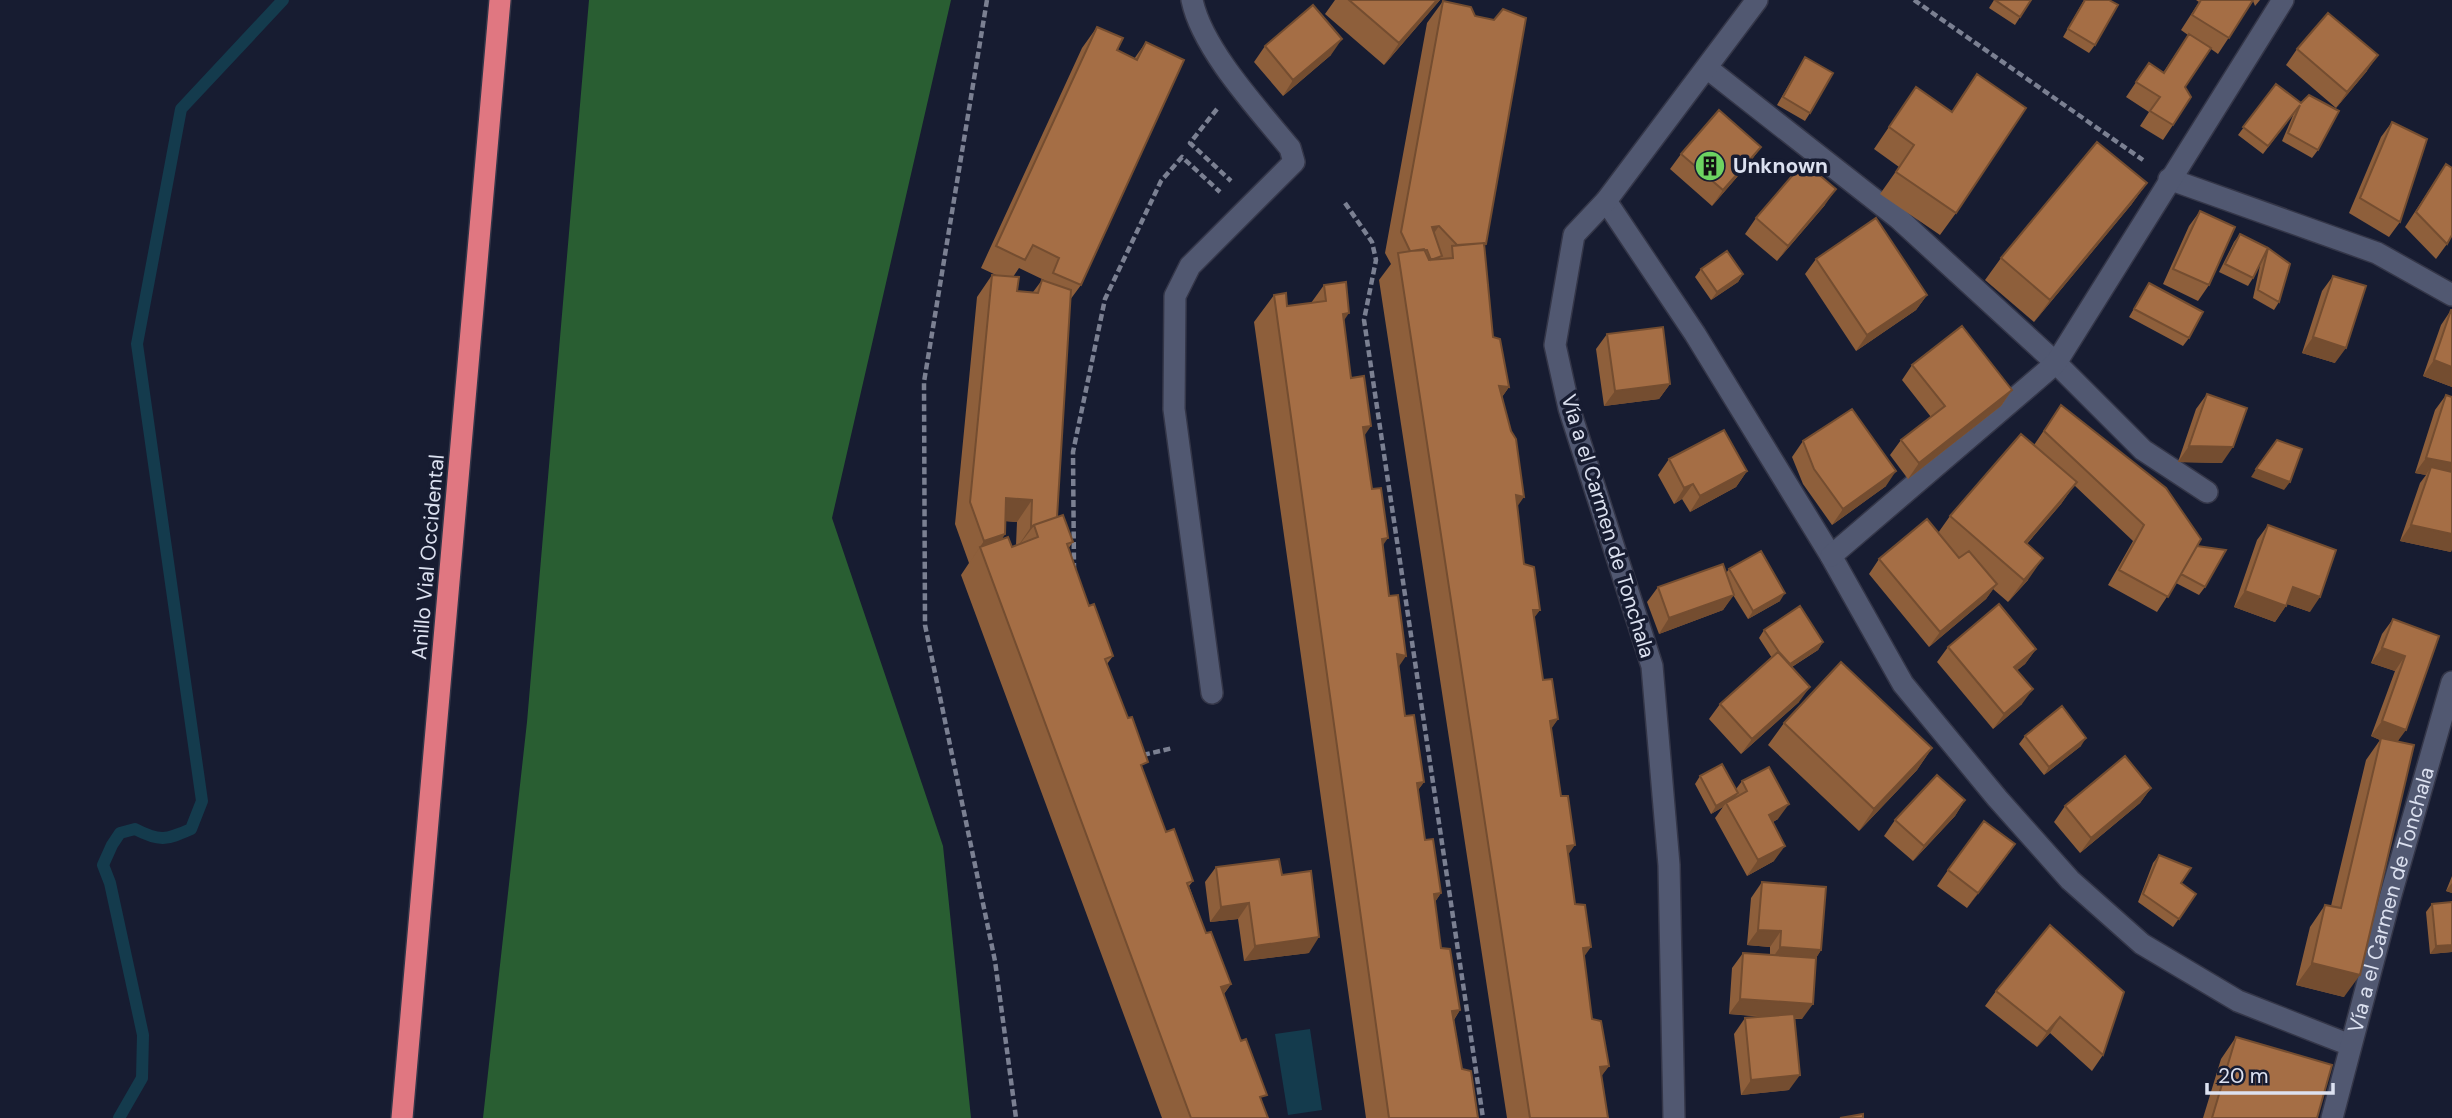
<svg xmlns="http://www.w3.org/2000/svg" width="2452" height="1118" font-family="'DM Sans',sans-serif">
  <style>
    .forest { fill: #295e32 }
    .water { fill: #143b4d }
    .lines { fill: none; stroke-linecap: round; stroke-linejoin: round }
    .stream { stroke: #143b4d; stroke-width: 12 }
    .minor-casing { stroke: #343648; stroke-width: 24 }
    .highway-casing { stroke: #343648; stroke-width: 24 }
    .path { stroke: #7b8092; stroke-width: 4.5; stroke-dasharray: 7 3.5; stroke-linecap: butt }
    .minor { stroke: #515871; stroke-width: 21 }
    .highway { stroke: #e07781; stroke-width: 21 }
    .wall { fill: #8e5f3b; fill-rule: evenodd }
    .shaded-wall { fill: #744d30 }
    .building { fill: #a56e45; stroke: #744d30; stroke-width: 2 }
    .labels { text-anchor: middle; stroke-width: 7; stroke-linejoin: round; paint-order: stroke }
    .poi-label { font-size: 21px; font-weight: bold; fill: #dce1f0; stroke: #171c31; text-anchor: start }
    .street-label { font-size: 21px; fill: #dce1f0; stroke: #171c31 }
  </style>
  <rect width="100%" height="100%" fill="#171c31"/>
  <!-- forest -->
  <path class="forest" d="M589,0H951L832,518L943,846L971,1118H483L527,722Z"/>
  <!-- water -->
  <path class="water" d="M1310,1029L1322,1110L1288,1115L1275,1034Z"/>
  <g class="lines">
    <!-- stream -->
    <path class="stream" d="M119,1118L142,1078L143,1035L110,883L103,865L112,845L120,833L135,829C160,842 166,840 191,829L202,801L137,344L181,109L283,0"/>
    <!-- minor casing -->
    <g class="minor-casing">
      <g id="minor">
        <path d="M1192,0C1202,49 1258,109 1290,148L1294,162L1190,266L1175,296L1174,409L1212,693"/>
        <path d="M1707,68L1898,218L2056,363L2143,450L2207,492"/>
        <path d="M2169,179L2377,253L2452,295"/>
        <path d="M1606,201L1695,334L1831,556L1903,684L1997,798L2070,880L2142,944L2238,1001L2350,1045"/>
        <path d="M1831,556L2056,363L2283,0"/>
        <path d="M1674,1118L1669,865L1652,666L1569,408L1555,345L1574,235L1606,201L1757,0"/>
        <path id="s1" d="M2332,1118L2390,898L2452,682"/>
      </g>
    </g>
    <!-- highway casing -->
    <g class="highway-casing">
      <path id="highway" d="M402,1118L500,0"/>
    </g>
    <!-- path -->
    <path class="path" d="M987,0L924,382L925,625L995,961L1016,1118
      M1914,0L2143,160
      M1217,109L1190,143L1231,181
      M1345,203L1372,242L1376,260L1364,320L1483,1118
      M1074,570L1073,452L1105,299L1161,181L1182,157L1220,192
      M1143,755L1173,748"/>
    <!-- minor -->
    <use href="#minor" class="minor"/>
    <!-- highway -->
    <use href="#highway" class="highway"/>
  </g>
  <!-- wall -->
  <path class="wall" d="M1335,0H1440L1384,65L1325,14Z
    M1994,0H2031L2015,25L1989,8Z
    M2084,0H2109L2095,45L2089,53L2063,37Z
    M2196,0H2260L2255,6L2253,1L2218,54L2211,49L2185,87L2173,125L2163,140L2140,126L2149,112L2126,97L2149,63L2163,73L2188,35L2181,30L2199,2Z
    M1443,1L1484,246L1493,337L1509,387L1502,397L1524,564L1540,610L1534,617L1543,680L1558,719L1551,728L1575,904L1584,956L1592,1019L1609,1066L1601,1076L1608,1118H1507L1379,280L1391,264L1385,253L1427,23Z
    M1097,27L1117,50L1134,59L1146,42L1081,285L1070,300L1057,517L1073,542L1068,549L1089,606L1113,656L1107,664L1143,770L1166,832L1193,881L1189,886L1206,933L1231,984L1224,994L1268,1118H1162L961,575L969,563L955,524L977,297L992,275H996L981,268L1082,48ZM1019,268L1044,280H1042L1033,292L1017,291L1013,277ZM1005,521L1017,522L1016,545L1012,547L1001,540L1005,534Z
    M1265,46L1331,55L1283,96L1254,62Z
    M2297,49L2367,71L2336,108L2286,65Z
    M1805,57L1810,113L1805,121L1777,105Z
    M2276,84L2301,103L2318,150L2312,158L2282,141L2294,113L2263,154L2238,135Z
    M1916,87L1956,213L1940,235L1880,194L1899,167L1874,149Z
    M2392,122L2400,222L2389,237L2349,213L2381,137Z
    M1761,147L1750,162L1712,206L1670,169L1681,154Z
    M2446,164L2447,244L2436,259L2405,227Z
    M2147,183L2131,205L2034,322L1985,280L2001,258Z
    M1825,205L1777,261L1745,234L1756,218Z
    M2200,211L2209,285L2198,301L2163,284L2189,226Z
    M2240,234L2268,248L2279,302L2274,310L2253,298L2261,261L2253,278L2248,286L2219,272L2234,242Z
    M1816,259L1927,295L1916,310L1856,351L1805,274Z
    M1701,269L1743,274L1738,282L1711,300L1695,277Z
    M2333,276L2335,363L2302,353L2322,291Z
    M2149,283L2189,338L2183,346L2129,317Z
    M1324,285L1344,321L1351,378L1364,436L1372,489L1383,546L1405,716L1424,782L1418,790L1425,840L1441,893L1435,902L1441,948L1460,1010L1454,1020L1462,1069L1478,1118H1366L1254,322L1274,295L1287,306L1311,303Z
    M2451,310H2452V387L2423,376L2441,325Z
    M1607,334L1670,384L1659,399L1604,406L1596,349Z
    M1912,365L2012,390L2001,406L1908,479L1890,455L1901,440L1931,417L1902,380Z
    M2207,394L2222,463L2178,462L2196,409Z
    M2446,395L2451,552L2400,541L2420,483L2426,475L2415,473L2435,410Z
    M2061,405L2197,546L2205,587L2199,595L2176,583L2157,612L2108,585L2133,541L2074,485L2061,504L2027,544L2028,580L2008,602L1993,589L1986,599L1929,647L1869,574L1879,559L1938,533L1950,516L2034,445Z
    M1803,441L1886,486L1832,525L1803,484L1792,457Z
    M1669,459L1747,471L1736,487L1690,512L1682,499L1674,504L1658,475Z
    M2268,525L2310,612L2287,604L2275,622L2234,607L2257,540Z
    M1729,569L1780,601L1748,619L1733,595L1723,610L1659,634L1647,602L1658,587L1726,573Z
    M2393,619L2439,636L2398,741L2344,997L2296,985L2310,927L2325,905L2331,906L2366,760L2380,740L2371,736L2395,671L2371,663L2382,634Z
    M1764,630L1823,642L1818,650L1792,667L1799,702L1741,754L1709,719L1720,704L1772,658L1759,638Z
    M1948,647L2036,649L2025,664L2017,670L2022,704L1993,729L1937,662Z
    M1784,723L1932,748L1917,770L1859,831L1768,745Z
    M2025,736L2081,746L2044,775L2019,744Z
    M1700,776L1736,789L1742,781L1778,819L1773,822L1774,861L1747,876L1715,818L1723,807L1711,814L1695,784Z
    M2151,788L2140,803L2080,853L2054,822L2065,806Z
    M1965,800L1955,816L1913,861L1884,836L1895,820Z
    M2015,844L1967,908L1937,886L1948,870Z
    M2159,855L2181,883L2196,894L2173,927L2138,902L2153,863Z
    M1216,867L1282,875L1309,953L1244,961L1238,919L1210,922L1205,882Z
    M2452,876V893L2446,891Z
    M1762,882L1821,950L1816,958L1802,1019H1794L1789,1090L1741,1095L1734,1034L1745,1018L1764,1017L1729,1014L1732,968L1743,953L1770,955V947L1747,945L1751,898Z
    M2432,904L2452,952L2430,954L2426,912Z
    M2050,925L2103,1055L2092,1071L2050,1033L2037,1047L1985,1006L1996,991Z
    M2236,1037L2317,1118H2203L2221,1059Z"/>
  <!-- shaded-wall -->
  <path class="shaded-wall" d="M1437,0H1440L1384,65L1399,43Z
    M1342,39L1331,55L1283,96L1293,80Z
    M2378,55L2367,71L2336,108L2347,92Z
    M1761,147L1750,162L1712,206L1723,190Z
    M2147,183L2131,205L2034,322L2050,300Z
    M1836,189L1825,205L1777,261L1788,246Z
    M1439,226L1424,248L1432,227Z
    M1743,274L1738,282L1711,300L1717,292Z
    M1927,295L1916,310L1856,351L1867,335Z
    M1349,313L1330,341L1343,314Z
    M2313,337L2346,348L2335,363L2302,353Z
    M2434,360L2452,367V387L2423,376Z
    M1670,384L1659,399L1604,406L1615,391Z
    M1499,386L1509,387L1489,415Z
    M2012,390L2001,406L1908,479L1919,463Z
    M1371,426L1352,454L1363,427Z
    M2189,446L2233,447L2222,463L2178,462Z
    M2426,458L2452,463V481L2431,467L2426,475L2415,473Z
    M2256,469L2290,482L2284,490L2251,477Z
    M1747,471L1736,487L1690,512L1700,496Z
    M1896,471L1886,486L1832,525L1843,509Z
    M2077,482L2061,504L2009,564L2025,542Z
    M1693,484L1682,499L1674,504L1684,488Z
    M1516,495L1524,497L1505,524Z
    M1006,498L1032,500L1017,522L990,520Z
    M2411,525L2452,534V550L2451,552L2400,541Z
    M1031,527H1033L1016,549Z
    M1005,534L990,556L980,547L969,563L984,541Z
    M1388,538L1369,565L1382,539Z
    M2043,558L2028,580L2008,602L2024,580Z
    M1997,584L1986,599L1929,647L1940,632Z
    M2293,587L2320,597L2310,612L2282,602Z
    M2245,591L2286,606L2275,622L2234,607Z
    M1785,593L1780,601L1748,619L1753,611Z
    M1734,595L1723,610L1659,634L1669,618Z
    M1533,610H1540L1520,637Z
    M1823,642L1818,650L1782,673L1788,665Z
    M2382,648L2405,656L2395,671L2371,663Z
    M2036,649L2025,664L2003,682L2014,667Z
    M1397,654L1406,656L1387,684Z
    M1810,687L1799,702L1741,754L1752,739Z
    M2033,689L2022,704L1993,729L2004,714Z
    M1558,719L1539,747L1550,721Z
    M2382,721L2406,730L2395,745L2381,738L2380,740L2371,736Z
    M2086,738L2081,746L2044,775L2049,767Z
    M1932,748L1917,770L1859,831L1874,809Z
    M1424,782L1404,809L1417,783Z
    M2151,788L2140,803L2080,853L2091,838Z
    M1738,793L1733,801L1726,803L1723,807L1711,814L1716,806Z
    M1965,800L1955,816L1913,861L1924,846Z
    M1789,804L1778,819L1758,830L1769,815Z
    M2015,844L2004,860L1967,908L1978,893Z
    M1575,845L1556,872L1567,846Z
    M1785,846L1774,861L1747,876L1758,860Z
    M2452,883V893L2446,891Z
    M1441,893L1422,920L1434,894Z
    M1249,903L1238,919L1210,922L1221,907Z
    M1758,930L1781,931L1770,947L1747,945Z
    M1319,937L1309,953L1244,961L1255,946Z
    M2452,945V952L2430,954L2436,946Z
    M1591,947L1571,975L1583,948Z
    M1780,947L1821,950L1811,966L1769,963Z
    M2312,963L2360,975L2344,997L2296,985Z
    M1231,984L1211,1011L1221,987Z
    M1740,999L1813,1004L1802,1019L1729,1014Z
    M1460,1010L1441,1038L1452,1011Z
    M2060,1017L2050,1033L2037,1047L2047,1032Z
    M1609,1066L1589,1093L1600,1067Z
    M1800,1075L1789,1090L1741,1095L1751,1080Z"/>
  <!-- building -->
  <path class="building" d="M1349,0H1437L1399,43Z
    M1995,0H2031L2020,17Z
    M2085,0H2109L2118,5L2095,45L2068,29Z
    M2201,0H2253L2229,38L2192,15Z
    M1443,1L1471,7L1475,16L1494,20L1503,9L1526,18L1486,244L1484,245V243L1457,245L1439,226L1432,227L1442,256L1431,260L1427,250L1410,251L1401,232Z
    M1313,5L1342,39L1293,80L1265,46Z
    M2328,13L2378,55L2347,92L2297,49Z
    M1097,27L1123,38L1117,50L1137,60L1146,42L1184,60L1081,285L1053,273L1059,258L1033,245L1025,260L996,246Z
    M2189,34L2211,48L2185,87L2191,97L2173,125L2150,111L2160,97L2136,82L2149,63L2164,73Z
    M1805,57L1833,73L1810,113L1783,97Z
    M1977,74L2026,108L1956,213L1896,172L1914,145L1889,127L1916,87L1952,112Z
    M2276,84L2301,103L2309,95L2339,111L2318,150L2288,133L2300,105L2268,146L2243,127Z
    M1719,110L1761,147L1723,190L1681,154Z
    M2392,122L2427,139L2400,222L2360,198Z
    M2097,142L2147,183L2050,300L2001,258Z
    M1804,162L1836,189L1788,246L1756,218Z
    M2446,164L2452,168V235L2447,244L2416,212Z
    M2200,211L2235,227L2209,285L2173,269Z
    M1876,218L1927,295L1867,335L1816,259Z
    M2240,234L2268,248L2253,278L2225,264Z
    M1484,243L1493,337L1500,339L1509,387L1499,386L1511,431L1516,439L1524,497L1516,495L1524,564L1534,567L1540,610H1533L1543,680L1552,679L1558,719L1550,721L1561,796H1568L1575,845L1567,846L1575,904L1585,905L1591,947L1583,948L1592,1019L1601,1021L1609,1066L1600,1067L1608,1118H1530L1398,253L1424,249L1429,260L1453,258L1452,246Z
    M2268,248L2290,264L2279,302L2258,290Z
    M1727,251L1743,274L1717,292L1701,269Z
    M992,275L1019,277L1017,291L1038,293L1042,280L1071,290L1057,517L1034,525L1031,527L1032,500L1006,498L1005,534L984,541L970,502Z
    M2333,276L2366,286L2346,348L2313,337Z
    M1346,282L1349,313L1343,314L1351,378L1364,376L1371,426L1363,427L1372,489L1381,488L1388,538L1382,539L1389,596L1398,595L1406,656L1397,654L1405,716L1414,715L1424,782L1417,783L1425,840L1433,839L1441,893L1434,894L1441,948L1450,949L1460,1010L1452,1011L1462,1069L1471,1071L1478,1118H1389L1274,295L1286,293L1287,306L1326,301L1324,285Z
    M2149,283L2203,312L2189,338L2134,309Z
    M2451,310H2452V367L2434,360Z
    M1962,326L2012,390L1919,463L1901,440L1945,406L1912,365Z
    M1663,327L1670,384L1615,391L1607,334Z
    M2207,394L2247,408L2233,447L2189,446Z
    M2446,395L2452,397V463L2426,458Z
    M2061,405L2166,488L2201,539L2168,597L2119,570L2144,525L2044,431Z
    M1852,409L1896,471L1843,509L1814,469L1803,441Z
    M1724,430L1747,471L1700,496L1693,484L1684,488L1669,459Z
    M2021,434L2077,482L2025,542L2043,558L2024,580L1950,516Z
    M2277,440L2302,449L2290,482L2256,469Z
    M2431,467L2452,472V534L2411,525Z
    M1063,515L1073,542L1067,544L1089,606L1094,604L1113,656L1105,659L1128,718L1132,717L1148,762L1141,765L1166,832L1174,829L1193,881L1187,883L1206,933L1211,932L1231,984L1221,987L1241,1041L1246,1039L1267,1095L1260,1097L1268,1118H1191L980,547L1008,537L1012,547L1038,537L1034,525Z
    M1927,519L1959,558L1969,551L1997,584L1940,632L1879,559Z
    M2268,525L2336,550L2320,597L2293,587L2286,606L2245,591Z
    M2197,546L2226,550L2205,587L2181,574Z
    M1761,551L1785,593L1753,611L1729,569Z
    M1723,564L1734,595L1669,618L1658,587Z
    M1999,604L2036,649L2014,667L2033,689L2004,714L1948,647Z
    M1800,606L1823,642L1790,664L1779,652L1764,630Z
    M2393,619L2439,636L2406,730L2382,721L2405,656L2382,648Z
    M1778,652L1810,687L1752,739L1720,704Z
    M1841,662L1932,748L1874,809L1784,723Z
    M2062,706L2086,738L2049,767L2025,736Z
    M2381,738L2414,745L2360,975L2312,963L2325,905L2341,908Z
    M2125,756L2151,788L2091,838L2065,806Z
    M1722,764L1738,793L1716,806L1700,776Z
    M1769,767L1789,804L1769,815L1785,846L1758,860L1726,803L1747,791L1742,781Z
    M1937,775L1965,800L1924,846L1895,820Z
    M1984,821L2015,844L1978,893L1948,870Z
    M2159,855L2191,868L2181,883L2196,894L2179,919L2143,894Z
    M1279,859L1282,875L1311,871L1319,937L1255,946L1249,903L1221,907L1216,867Z
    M1762,882L1826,887L1821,950L1780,947L1781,931L1758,930Z
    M2452,902V945L2436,946L2432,904Z
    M2050,925L2124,992L2103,1055L2060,1017L2047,1032L1996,991Z
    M1743,953L1816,958L1813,1004L1740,999Z
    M1794,1014L1800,1075L1751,1080L1745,1018Z
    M2236,1037L2332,1065L2317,1118H2212Z
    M1863,1114V1118H1840Z"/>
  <!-- icons -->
  <defs>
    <g id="building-disc" transform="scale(1.575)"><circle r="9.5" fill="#6dd361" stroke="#171c31"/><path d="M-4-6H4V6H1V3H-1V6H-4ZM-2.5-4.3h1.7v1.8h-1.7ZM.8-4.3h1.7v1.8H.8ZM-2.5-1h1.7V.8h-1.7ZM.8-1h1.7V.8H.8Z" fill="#111"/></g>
  </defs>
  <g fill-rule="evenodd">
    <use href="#building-disc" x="1710" y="166"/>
  </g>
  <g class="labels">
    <!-- poi labels -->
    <g class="poi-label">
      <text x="1733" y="173">Unknown</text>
    </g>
    <!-- street labels -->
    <g class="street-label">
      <text transform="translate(1608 526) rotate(73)" y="7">Vía a el Carmen de Tonchala</text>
      <text transform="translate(428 557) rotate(-85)" y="7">Anillo Vial Occidental</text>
      <text dy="7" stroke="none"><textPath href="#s1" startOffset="226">Vía a el Carmen de Tonchala</textPath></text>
    </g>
  </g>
  <!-- scale -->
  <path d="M2207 1083v10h126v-10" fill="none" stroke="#dce1f0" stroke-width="3.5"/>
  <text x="2218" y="1083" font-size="21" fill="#dce1f0" stroke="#171c31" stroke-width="5" paint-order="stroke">20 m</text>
</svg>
